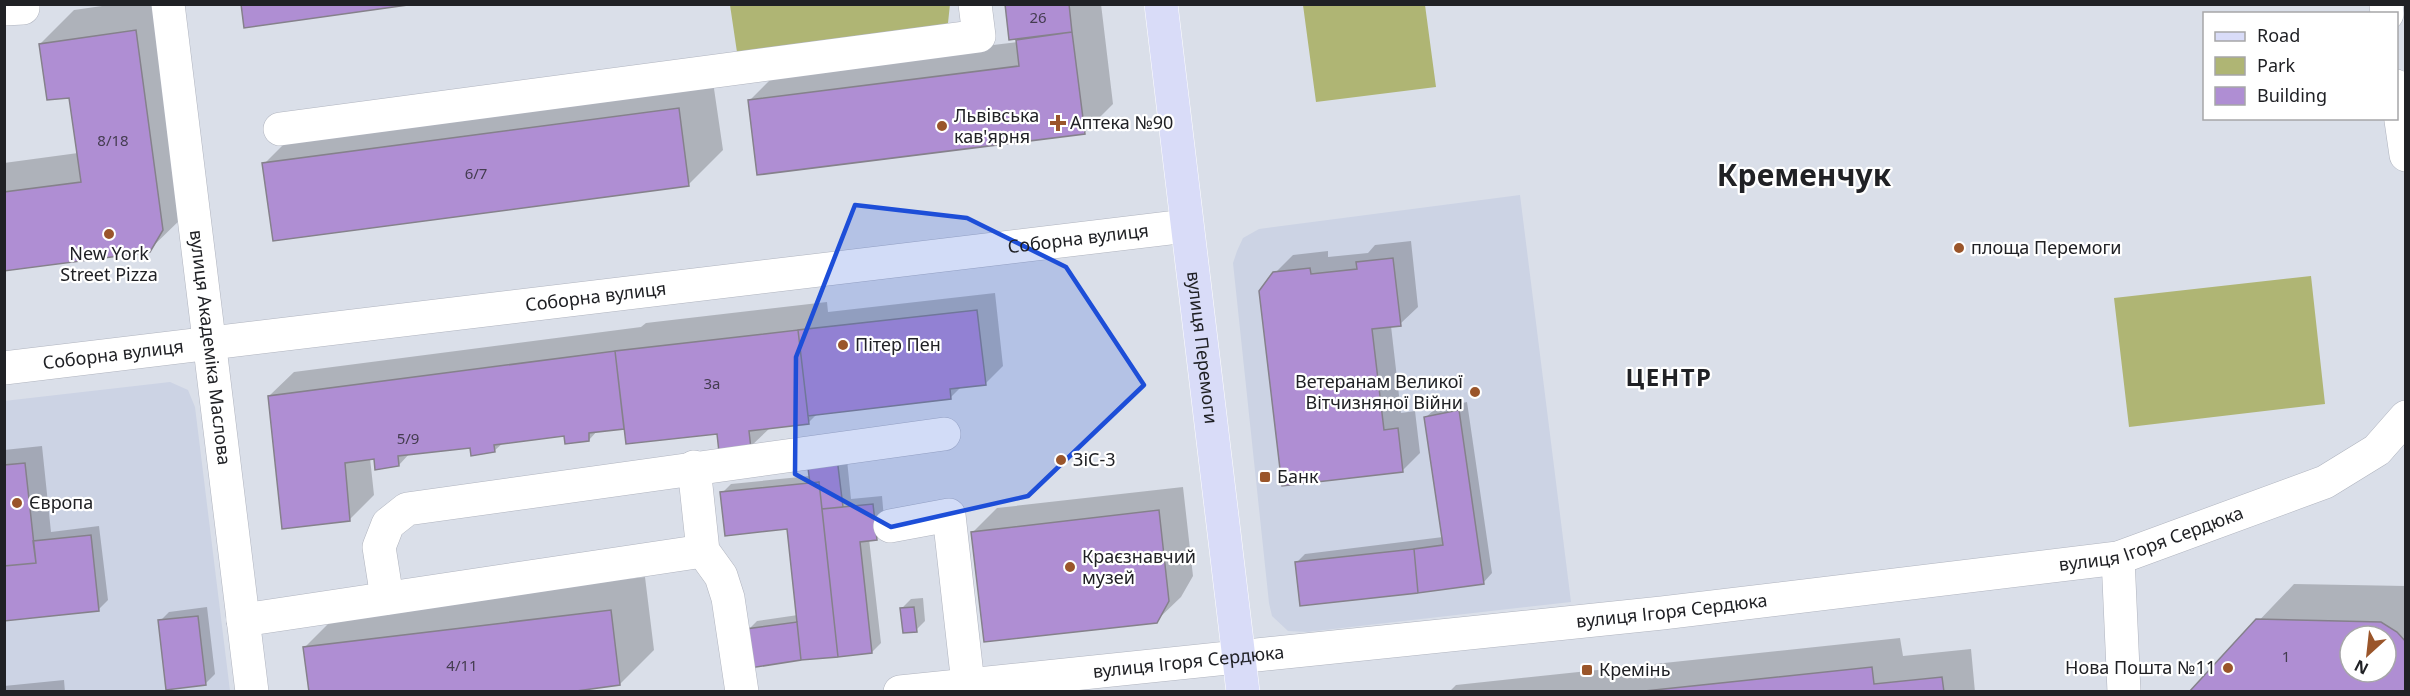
<svg xmlns="http://www.w3.org/2000/svg" width="2410" height="696" font-family="'Noto Sans',sans-serif">
  <style>
    .built { fill: #ccd3e4 }
    .green { fill: #afb574 }
    .shadow { fill: #0003; fill-rule: evenodd }
    .building { fill: #af8ed3; stroke: #85818b; stroke-width: 1.5; fill-rule: evenodd }
    .lines { fill: none; stroke-linecap: round; stroke-linejoin: round }
    .minor-casing { stroke: #b0b4bf; stroke-width: 34 }
    .major-casing { stroke: #fff; stroke-width: 34 }
    .minor { stroke: #fff; stroke-width: 33 }
    .major { stroke: #d9dcf8; stroke-width: 33 }
    .marked { fill: #1d4ed8; fill-opacity: 0.2; stroke: #1d4ed8; stroke-width: 4.5; stroke-linejoin: round }
    .poi-dot { fill: #9a552a; stroke: #fff; stroke-width: 2 }
    .labels { text-anchor: middle; stroke-width: 4.5; stroke-linejoin: round; paint-order: stroke }
    .number-label { font-size: 15px; fill: #443c50 }
    .poi-label { font-size: 18px; fill: #202125; stroke: #fff; text-anchor: start }
    .street-label { font-size: 18px; fill: #202125; stroke: #fff }
    .district-label { font-size: 24px; font-weight: bold; letter-spacing: 1.5px; fill: #202125; stroke: #fff }
    .town-label { font-size: 30px; font-weight: bold; fill: #202125; stroke: #fff }
  </style>
  <rect width="100%" height="100%" fill="#dadfe9"/>
  <!-- built -->
  <path class="built" d="M1520,195L1571,602L1307,632L1288,631L1272,616L1269,603L1233,263L1237,251L1243,238L1259,229Z
    M170,382L188,390L195,407L230,691H5L4,401Z"/>
  <!-- green -->
  <path class="green" d="M950,4L948,23L939,35L738,59L730,5Z
    M1303,5H1425L1436,87L1316,102Z
    M2311,276L2325,404L2129,427L2114,298Z"/>
  <!-- shadow -->
  <path class="shadow" d="M116,4H171L184,216L149,250L4,269V163L78,153L70,96L40,44L74,10Z
    M1006,4H1101L1113,104L1084,133L750,100L779,71L1018,42L1021,38Z
    M712,75L723,150L689,184L264,164L298,130Z
    M1411,241L1418,307L1400,324L1391,326L1401,413L1415,411L1420,453L1402,471L1275,273L1293,255L1328,251V257L1368,253L1375,245Z
    M995,293L1003,366L985,384L962,386L950,398L818,413L809,422L771,427L750,447L718,433L625,425L598,430L589,440L565,435L503,443L494,451L472,446L410,453L399,465L370,458L374,495L349,520L269,396L294,372L641,327L646,323L827,302L828,312Z
    M1467,402L1492,573L1483,583L1296,563L1305,554L1443,537L1425,418L1435,409Z
    M42,446L51,532L99,526L108,600L99,609L4,619V450Z
    M846,450L851,499L882,496L885,530L876,539H869L881,643L872,652L751,666L748,630L757,621L798,615L789,527L722,493L731,484L810,476Z
    M1183,487L1193,576L1181,597L1156,621L973,532L997,508Z
    M645,577L654,650L620,684L305,647L339,613Z
    M2294,584L2406,586V692H2191ZM2350,636H2386V672H2350Z
    M923,598L925,621L916,630L902,608L911,599Z
    M207,607L215,674L205,684L160,621L169,612Z
    M1900,638L1903,656L1971,649L1975,692H1449L1456,685Z
    M64,680L65,692H4V686Z"/>
  <!-- building -->
  <path class="building" d="M241,4H415L244,28Z
    M1005,4H1069L1072,32L1009,40Z
    M136,30L163,230L150,252L4,271V192L81,182L69,98L47,100L39,44Z
    M1072,32L1085,134L757,175L748,100L1019,66L1016,40Z
    M679,108L689,186L273,241L262,163Z
    M1393,258L1401,326L1372,329L1384,430L1398,428L1403,472L1282,486L1259,291L1273,272L1310,268L1311,274L1357,269L1356,262Z
    M977,310L986,385L950,389L951,399L808,416L798,330Z
    M798,330L809,424L749,431L751,449L719,452L717,434L626,444L615,351Z
    M615,351L624,429L589,433V441L565,444L564,436L494,445L495,452L471,456L470,448L398,456L399,466L375,470L374,459L345,463L350,521L282,529L268,396Z
    M1459,410L1484,584L1418,593L1414,549L1443,545L1424,417Z
    M837,458L843,507L822,509L819,482L810,483L807,461Z
    M25,463L36,563L4,566V465Z
    M819,482L838,657L801,660L787,529L725,536L720,492Z
    M873,504L877,540L860,542L872,653L838,657L822,509Z
    M1159,510L1169,601L1157,623L984,642L971,532Z
    M91,535L99,611L4,621V566L36,563L33,541Z
    M1414,549L1418,593L1300,606L1295,562Z
    M914,607L917,632L903,633L900,608Z
    M611,610L620,685L569,692H309L303,647Z
    M198,616L206,685L166,690L158,620Z
    M2256,619L2381,622L2397,632L2406,642V692H2189ZM2350,636H2386V672H2350Z
    M797,622L801,660L750,668L746,629Z
    M1872,667L1874,684L1942,677L1944,692H1635Z"/>
  <g class="lines">
    <!-- minor casing -->
    <g class="minor-casing">
      <g id="minor">
        <path id="s1" d="M168,4L252,692"/>
        <path d="M2386,4L2387,14"/>
        <path d="M4,9L23,8V4"/>
        <path d="M2396,86L2406,155"/>
        <path d="M280,129L979,36L975,4"/>
        <path id="s2" d="M4,368L1186,226"/>
        <path d="M694,467L703,551L721,576L728,598L742,692"/>
        <path d="M890,526L949,515L968,684"/>
        <path d="M2118,558L2124,692"/>
        <path d="M387,598L379,547L388,524L407,509L944,434"/>
        <path d="M243,620L703,551"/>
        <path id="s3" d="M900,692L1662,613L2118,558L2325,482L2377,450L2406,417"/>
      </g>
    </g>
    <!-- major casing -->
    <g class="major-casing">
      <g id="major">
        <path id="s4" d="M1161,4L1243,692"/>
      </g>
    </g>
    <!-- minor -->
    <use href="#minor" class="minor"/>
    <!-- major -->
    <use href="#major" class="major"/>
  </g>
  <!-- marked area -->
  <path class="marked" d="M855,205L967,218L1066,267L1144,385L1028,496L891,527L795,474L796,357Z"/>
  <!-- markers -->
  <g class="poi-dot">
    <path d="M1055 114h6v6h6v6h-6v6h-6v-6h-6v-6h6z"/>
    <circle cx="942" cy="126" r="6"/>
    <circle cx="109" cy="234" r="6"/>
    <circle cx="1959" cy="248" r="6"/>
    <circle cx="843" cy="345" r="6"/>
    <circle cx="1475" cy="392" r="6"/>
    <circle cx="1061" cy="460" r="6"/>
    <rect x="1259" y="471" width="12" height="12" rx="3"/>
    <circle cx="17" cy="503" r="6"/>
    <circle cx="1070" cy="567" r="6"/>
    <circle cx="2228" cy="668" r="6"/>
    <rect x="1581" y="664" width="12" height="12" rx="3"/>
  </g>
  <g class="labels">
    <!-- number labels -->
    <g class="number-label">
      <text x="1038" y="23">26</text>
      <text x="113" y="146">8/18</text>
      <text x="476" y="179">6/7</text>
      <text x="712" y="389">3а</text>
      <text x="408" y="444">5/9</text>
      <text x="2286" y="662">1</text>
      <text x="462" y="671">4/11</text>
    </g>
    <!-- poi labels -->
    <g class="poi-label">
      <text x="954" y="122">Львiвська<tspan x="954" dy="21">кав'ярня</tspan></text>
      <text x="1070" y="129">Аптека №90</text>
      <text x="1971" y="254">площа Перемоги</text>
      <text x="109" y="260" text-anchor="middle">New York<tspan x="109" dy="21">Street Pizza</tspan></text>
      <text x="855" y="351">Пітер Пен</text>
      <text x="1463" y="388" text-anchor="end">Ветеранам Великої<tspan x="1463" dy="21">Вітчизняної Війни</tspan></text>
      <text x="1073" y="466">ЗіС-3</text>
      <text x="1277" y="483">Банк</text>
      <text x="29" y="509">Європа</text>
      <text x="1082" y="563">Краєзнавчий<tspan x="1082" dy="21">музей</tspan></text>
      <text x="2216" y="674" text-anchor="end">Нова Пошта №11</text>
      <text x="1599" y="676">Кремінь</text>
    </g>
    <!-- street labels -->
    <g class="street-label">
      <text dy="6" stroke="none"><textPath href="#s2" startOffset="1082">Соборна вулиця</textPath></text>
      <text dy="6" stroke="none"><textPath href="#s2" startOffset="596">Соборна вулиця</textPath></text>
      <text dy="6" stroke="none"><textPath href="#s1" startOffset="346">вулиця Академіка Маслова</textPath></text>
      <text dy="6" stroke="none"><textPath href="#s4" startOffset="346">вулиця Перемоги</textPath></text>
      <text dy="6" stroke="none"><textPath href="#s2" startOffset="110">Соборна вулиця</textPath></text>
      <text dy="6" stroke="none"><textPath href="#s3" startOffset="1262">вулиця Ігоря Сердюка</textPath></text>
      <text dy="6" stroke="none"><textPath href="#s3" startOffset="776">вулиця Ігоря Сердюка</textPath></text>
      <text dy="6" stroke="none"><textPath href="#s3" startOffset="290">вулиця Ігоря Сердюка</textPath></text>
    </g>
    <!-- district labels -->
    <g class="district-label">
      <text x="1669" y="386">ЦЕНТР</text>
    </g>
    <!-- town labels -->
    <g class="town-label">
      <text x="1804" y="186">Кременчук</text>
    </g>
  </g>
  <!-- border -->
  <rect width="2410" height="696" fill="none" stroke="#202125" stroke-width="12"/>
  <!-- legend -->
  <rect x="2203" y="12" width="195" height="108" fill="#ffffff" stroke="#a6a6a8" stroke-width="1.5"/>
  <rect x="2215" y="32" width="30" height="9" fill="#d9dcf8" stroke="#a6a6a8" stroke-width="1.5"/>
  <text x="2257" y="42" font-size="18" fill="#202125">Road</text>
  <rect x="2215" y="57" width="30" height="18" fill="#afb574" stroke="#a6a6a8" stroke-width="1.5"/>
  <text x="2257" y="72" font-size="18" fill="#202125">Park</text>
  <rect x="2215" y="87" width="30" height="18" fill="#af8ed3" stroke="#a6a6a8" stroke-width="1.5"/>
  <text x="2257" y="102" font-size="18" fill="#202125">Building</text>
  <!-- north arrow -->
  <g transform="translate(2368 654) rotate(207)"><circle r="28" fill="#ffffff" stroke="#a6a6a8" stroke-width="1.5"/>
  <path d="M0-4.5L10 22L0 15L-10 22Z" fill="#9a552a"/>
  <text y="-9" font-size="16" font-weight="bold" text-anchor="middle" fill="#202125">N</text>
  </g>
</svg>
